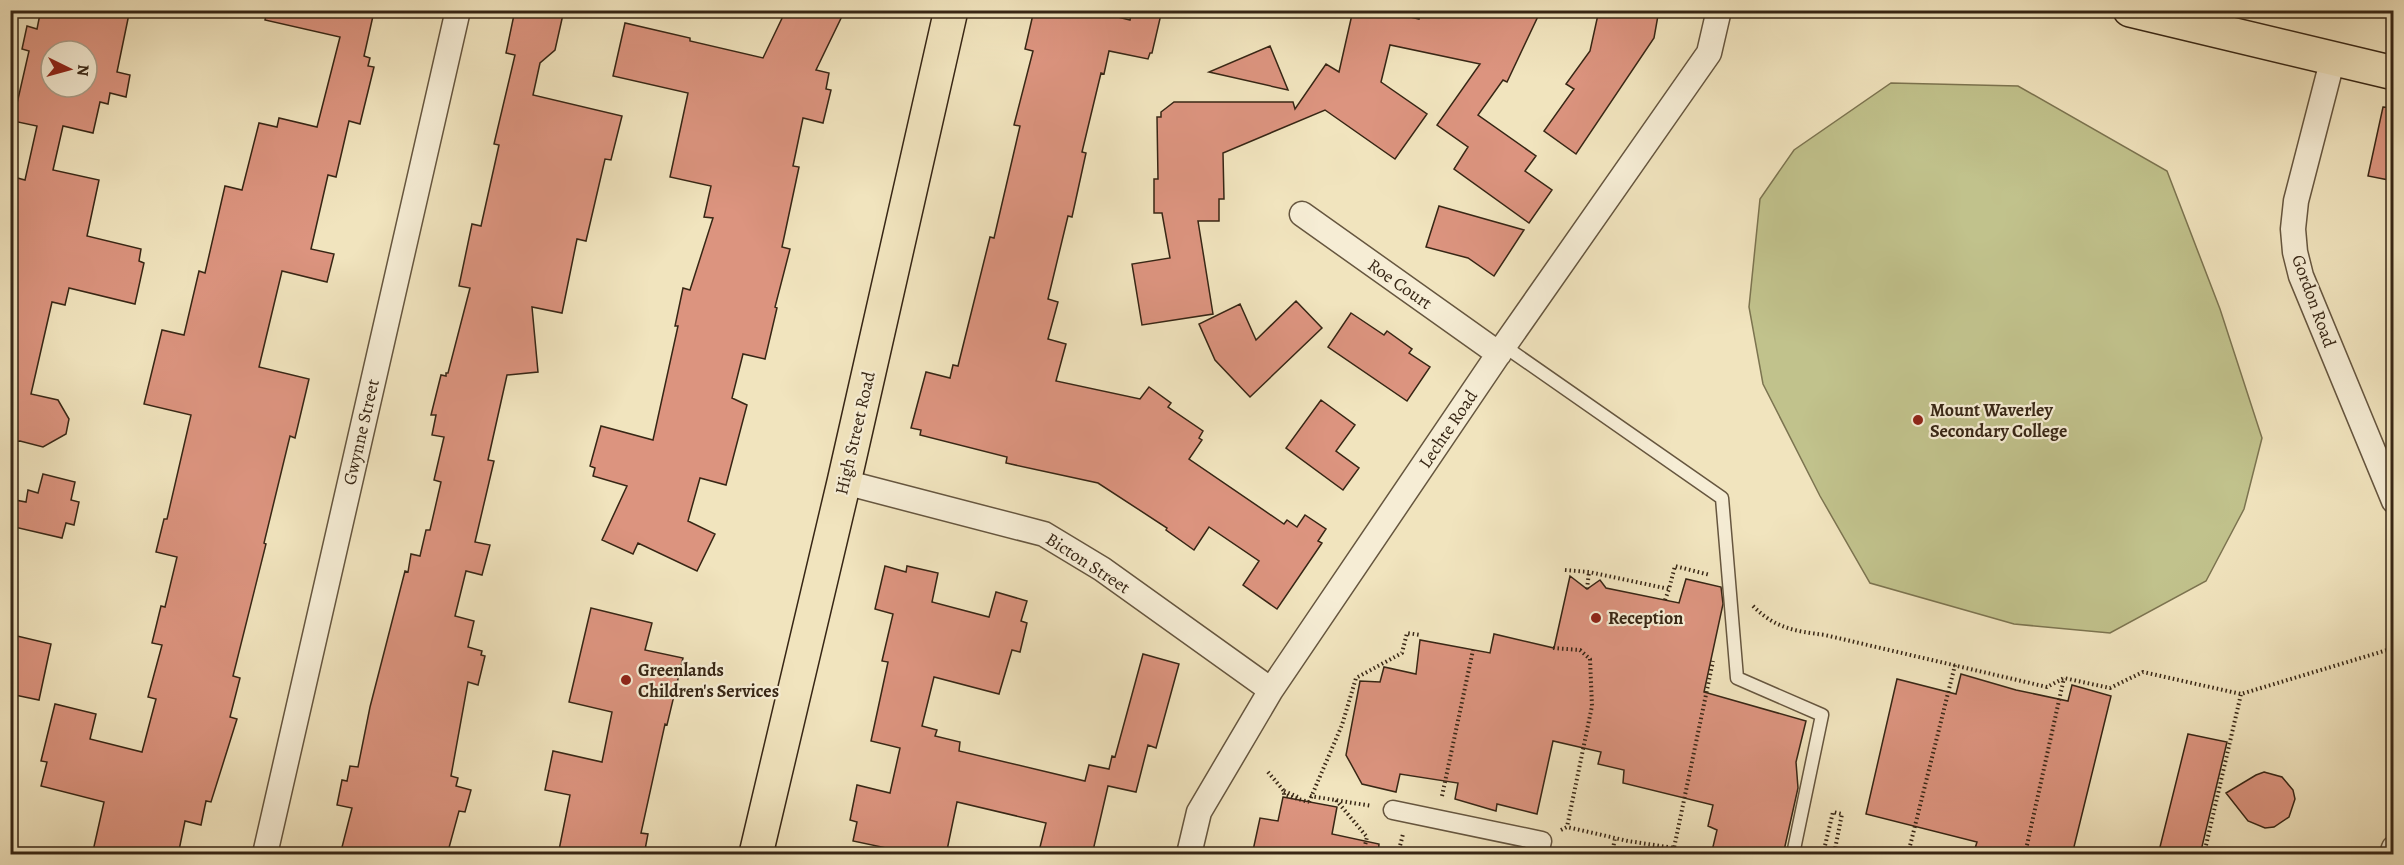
<svg xmlns="http://www.w3.org/2000/svg" width="2404" height="865" font-family="Alegreya,serif">
  <style>
    .green { fill: #c1c28c; stroke: #7c7450; stroke-width: 1.5 }
    .building { fill: #dc947f; stroke: #372615; stroke-width: 1.5; fill-rule: evenodd }
    .lines { fill: none; stroke-linecap: round; stroke-linejoin: round }
    .service-casing { stroke: #66563f; stroke-width: 15 }
    .pedestrian-casing { stroke: #66563f; stroke-width: 21 }
    .minor-casing { stroke: #66563f; stroke-width: 27 }
    .primary-casing { stroke: #372615; stroke-width: 36 }
    .path { stroke: #372615; stroke-width: 4; stroke-dasharray: 1.5 3; stroke-linecap: butt }
    .service { stroke: #f6edd5; stroke-width: 12 }
    .pedestrian { stroke: #f6edd5; stroke-width: 18 }
    .minor { stroke: #f6edd5; stroke-width: 24 }
    .primary { stroke: #f1e4be; stroke-width: 33 }
    .poi-dot { fill: #8f2418; stroke: #f6edd5; stroke-width: 2 }
    .labels { text-anchor: middle; stroke-width: 4.5; stroke-linejoin: round; paint-order: stroke }
    .street-label { font-size: 18px; fill: #372615; stroke: #f6edd5 }
    .poi-label { font-size: 18px; font-weight: bold; fill: #372615; stroke: #f6edd5; text-anchor: start }
  </style>
  <rect width="100%" height="100%" fill="#f1e4be"/>
  <filter id="stains"><feTurbulence type="fractalNoise" baseFrequency=".00333" numOctaves="4"/><feColorMatrix values="0 0 0 0 .2 0 0 0 0 .09 0 0 0 0 .02 0 0 0 .5 -.17"/></filter>
  <radialGradient id="worn" r=".72"><stop offset=".6" stop-color="#630" stop-opacity="0"/><stop offset="1" stop-color="#630" stop-opacity=".3"/></radialGradient>
  <!-- green -->
  <path class="green" d="M1891,83L2018,86L2167,171L2220,309L2262,438L2244,509L2206,581L2110,633L2014,624L1870,583L1820,496L1763,384L1749,307L1760,199L1794,150Z"/>
  <!-- building -->
  <path class="building" d="M51,10H114L129,14L117,72L130,75L126,97L110,93L108,104L100,102L93,133L63,126L53,170L99,180L87,236L141,249L139,261L144,263L135,304L69,288L65,305L52,302L31,394L58,400L69,419L66,434L43,447L20,441L10,442V176L25,180L37,126L13,121L29,51L22,49L27,26L37,29L40,14L50,16ZM51,51H87V87H51Z
    M267,10H351L373,16L364,56L370,58L368,66L374,67L360,124L349,121L336,177L328,175L311,249L334,254L327,282L282,271L259,367L309,379L295,438L290,436L264,543L266,544L233,676L240,678L230,717L237,719L211,802L206,801L201,825L185,821L178,855H110L93,851L104,802L41,786L47,762L41,761L55,704L96,714L90,739L142,752L156,699L148,697L162,645L152,643L161,606L165,607L177,557L156,552L164,519H167L191,415L144,404L162,330L184,335L199,271L205,273L225,186L242,190L259,123L277,127L279,118L317,127L340,37L265,20Z
    M515,10H564L555,50L540,63L533,95L622,116L611,160L605,159L586,241L577,239L562,313L532,307L538,372L507,375L488,460L494,461L475,542L490,545L482,575L466,571L455,616L474,621L468,647L482,651L481,655L485,656L478,685L468,682L451,776L458,778L456,786L471,790L465,812L459,811L447,855H340L352,808L337,805L342,780L347,781L350,766L358,767L370,707L405,571L408,572L411,554L420,556L426,530H430L441,482L434,480L444,437L432,435L436,415H431L441,375L446,376V373H448L470,288L459,286L472,224L481,226L499,145L494,144L515,55L506,53Z
    M786,10H845L816,70L829,73L826,89L831,90L823,123L803,118L793,166L799,167L782,247L790,249L775,307L777,308L765,359L743,354L732,398L747,405L726,485L700,478L688,521L715,534L697,571L638,543L633,554L602,540L627,486L593,476L595,468L590,466L601,426L653,440L678,326H675L683,288L690,290L713,218L704,217L711,186L670,177L688,93L613,76L625,23L690,38V41L763,58Z
    M1034,10H1090L1130,20L1132,10H1162L1152,53H1150L1148,59L1109,51L1104,74L1101,73L1082,152L1086,153L1072,217L1068,216L1048,299L1058,302L1048,339L1066,344L1056,381L1140,399L1149,387L1171,403L1168,407L1203,431L1199,438L1202,440L1189,459L1284,524L1287,520L1297,527L1305,515L1326,529L1318,541L1322,543L1277,609L1243,585L1259,561L1209,527L1194,550L1166,530L1167,528L1098,483L1006,463L1007,457L920,435L921,430L911,428L926,372L950,378L953,365L958,366L990,237L994,238L1020,126L1014,125L1033,51L1025,49Z
    M1353,10H1381L1419,19L1421,11L1448,17L1449,10H1541L1507,82L1503,80L1478,115L1536,156L1525,171L1552,190L1529,223L1454,169L1468,147L1437,125L1480,64L1390,45L1381,82L1427,114L1395,159L1325,110L1223,153L1224,199H1219V221H1198L1213,314L1142,325L1132,264L1170,258L1162,213H1154V179H1158L1157,117H1161V112L1174,102H1293L1295,109L1326,64L1339,72Z
    M1599,10H1659L1654,38L1576,154L1544,131L1574,89L1566,84L1590,51Z
    M1270,46L1288,90L1209,72Z
    M2383,107L2394,108V181L2368,176Z
    M1439,206L1524,230L1494,276L1468,258L1426,247Z
    M1296,301L1322,328L1250,397L1215,360L1199,324L1240,304L1256,340Z
    M1351,313L1384,335L1387,331L1412,349L1409,353L1430,367L1407,401L1328,347Z
    M1321,400L1355,425L1336,451L1359,468L1343,490L1286,448Z
    M43,474L75,482L71,500L79,502L74,525L66,523L62,538L10,526V499L26,502L28,490L38,493Z
    M885,566L906,572L907,566L938,573L932,602L989,617L996,592L1027,601L1021,621L1027,623L1020,652L1012,650L999,694L934,677L922,726L937,730L935,736L960,742L959,751L1085,781L1089,765L1109,769L1112,756L1115,757L1143,654L1179,664L1156,748L1148,745L1136,792L1108,786L1092,855H1038L1046,823L957,802L946,855H895L896,850L853,841L857,822L850,820L857,785L890,793L900,748L871,741L888,662L882,661L893,614L875,609Z
    M1570,576L1587,589L1600,580L1606,588L1679,603L1686,579L1721,587L1723,604L1704,692L1806,721L1796,762L1798,788L1783,855H1711L1717,830L1708,826L1713,805L1623,783L1624,770L1598,764L1601,752L1553,741L1537,814L1497,804L1496,811L1455,799L1458,783L1400,774L1396,792L1362,784L1346,755L1360,681L1380,682L1384,667L1416,674L1420,640L1490,653L1494,634L1554,648Z
    M591,608L652,623L645,650L683,658L667,725L665,724L641,833L648,834L644,855H558L570,795L545,790L553,751L602,762L612,712L569,702Z
    M17,636L51,644L39,700L10,694V646L15,647Z
    M1961,674L2016,690L2068,701L2072,685L2111,696L2072,855H1973L1977,842L1866,814L1897,679L1956,694Z
    M2188,734L2227,742L2200,855H2158Z
    M2264,772L2282,777L2293,790L2295,799L2289,817L2274,827L2265,828L2248,821L2226,793L2256,775Z
    M1283,797L1337,807L1332,834L1379,844L1378,855H1252L1260,818L1278,821Z"/>
  <g class="lines">
    <!-- service casing -->
    <g class="service-casing">
      <path id="service" d="M1504,346L1722,498L1737,678L1822,715L1793,854"/>
    </g>
    <!-- pedestrian casing -->
    <g class="pedestrian-casing">
      <path id="pedestrian" d="M1393,810L1542,841L1539,854"/>
    </g>
    <!-- minor casing -->
    <g class="minor-casing">
      <path id="minor" d="M2333,58L2296,201L2293,229L2295,252L2301,276L2394,501
        M1302,214L1499,354
        M844,482L1044,534L1102,569L1271,690
        M265,854L458,10
        M1189,854L1199,812L1271,690L1504,346L1709,53L1719,10
        M2392,854L2394,848"/>
    </g>
    <!-- primary casing -->
    <g class="primary-casing">
      <path id="primary" d="M2130,10L2394,73
        M756,854L844,482L951,10"/>
    </g>
    <!-- path -->
    <path class="path" d="M1565,570L1589,572L1669,589L1675,566L1710,575
      M1587,589L1589,572
      M1665,600L1669,589
      M1753,606C1776,629 1795,631 1825,635L2047,687L2064,678L2110,688L2143,672L2241,694L2394,648
      M1553,648L1580,650L1590,659L1592,706L1567,827
      M1268,772L1284,791V795L1309,802
      M1284,791L1298,797
      M1310,796L1372,806
      M1442,796L1473,650
      M1336,800L1367,837L1363,854
      M1309,802L1342,725L1356,678L1402,653L1407,633L1420,635
      M1561,830L1567,827L1628,841L1674,848L1713,661
      M1674,848L1704,854
      M1398,854L1403,834
      M1612,854L1615,838
      M1823,854L1833,812L1842,814L1834,854
      M1908,854L1955,665
      M2025,854L2064,678
      M2204,854L2241,694"/>
    <!-- service -->
    <use href="#service" class="service"/>
    <!-- pedestrian -->
    <use href="#pedestrian" class="pedestrian"/>
    <!-- minor -->
    <use href="#minor" class="minor"/>
    <!-- primary -->
    <use href="#primary" class="primary"/>
  </g>
  <!-- markers -->
  <g class="poi-dot">
    <circle cx="1918" cy="420" r="6"/>
    <circle cx="1596" cy="618" r="6"/>
    <circle cx="626" cy="680" r="6"/>
  </g>
  <g class="labels">
    <!-- street labels -->
    <g class="street-label">
      <text transform="translate(1400 284) rotate(35)" y="6">Roe Court</text>
      <text transform="translate(2314 301) rotate(70)" y="6">Gordon Road</text>
      <text transform="translate(1448 429) rotate(-56)" y="6">Lechte Road</text>
      <text transform="translate(361 432) rotate(-77)" y="6">Gwynne Street</text>
      <text transform="translate(855 433) rotate(-77)" y="6">High Street Road</text>
      <text transform="translate(1088 563) rotate(33)" y="6">Bicton Street</text>
    </g>
    <!-- poi labels -->
    <g class="poi-label">
      <text x="1930" y="416">Mount Waverley<tspan x="1930" dy="21">Secondary College</tspan></text>
      <text x="1608" y="624">Reception</text>
      <text x="638" y="676">Greenlands<tspan x="638" dy="21">Children's Services</tspan></text>
    </g>
  </g>
  <!-- margin -->
  <rect width="2404" height="865" fill="none" stroke="#f1e4be" stroke-width="36"/>
  <rect x="12" y="12" width="2380" height="841" fill="none" stroke="#372615" stroke-width="3"/>
  <rect x="18" y="18" width="2368" height="829" fill="none" stroke="#372615" stroke-width="1.5"/>
  <!-- north arrow -->
  <g transform="translate(69 69) rotate(95)"><circle r="28" fill="#f6edd5" stroke="#aa9d88" stroke-width="1.5"/>
  <path d="M0-4.5L10 22L0 15L-10 22Z" fill="#8f2418"/>
  <text y="-9" font-size="16" font-weight="bold" text-anchor="middle" fill="#372615">N</text>
  </g>
  <rect width="100%" height="100%" filter="url(#stains)"/>
  <rect width="100%" height="100%" fill="url(#worn)"/>
</svg>
